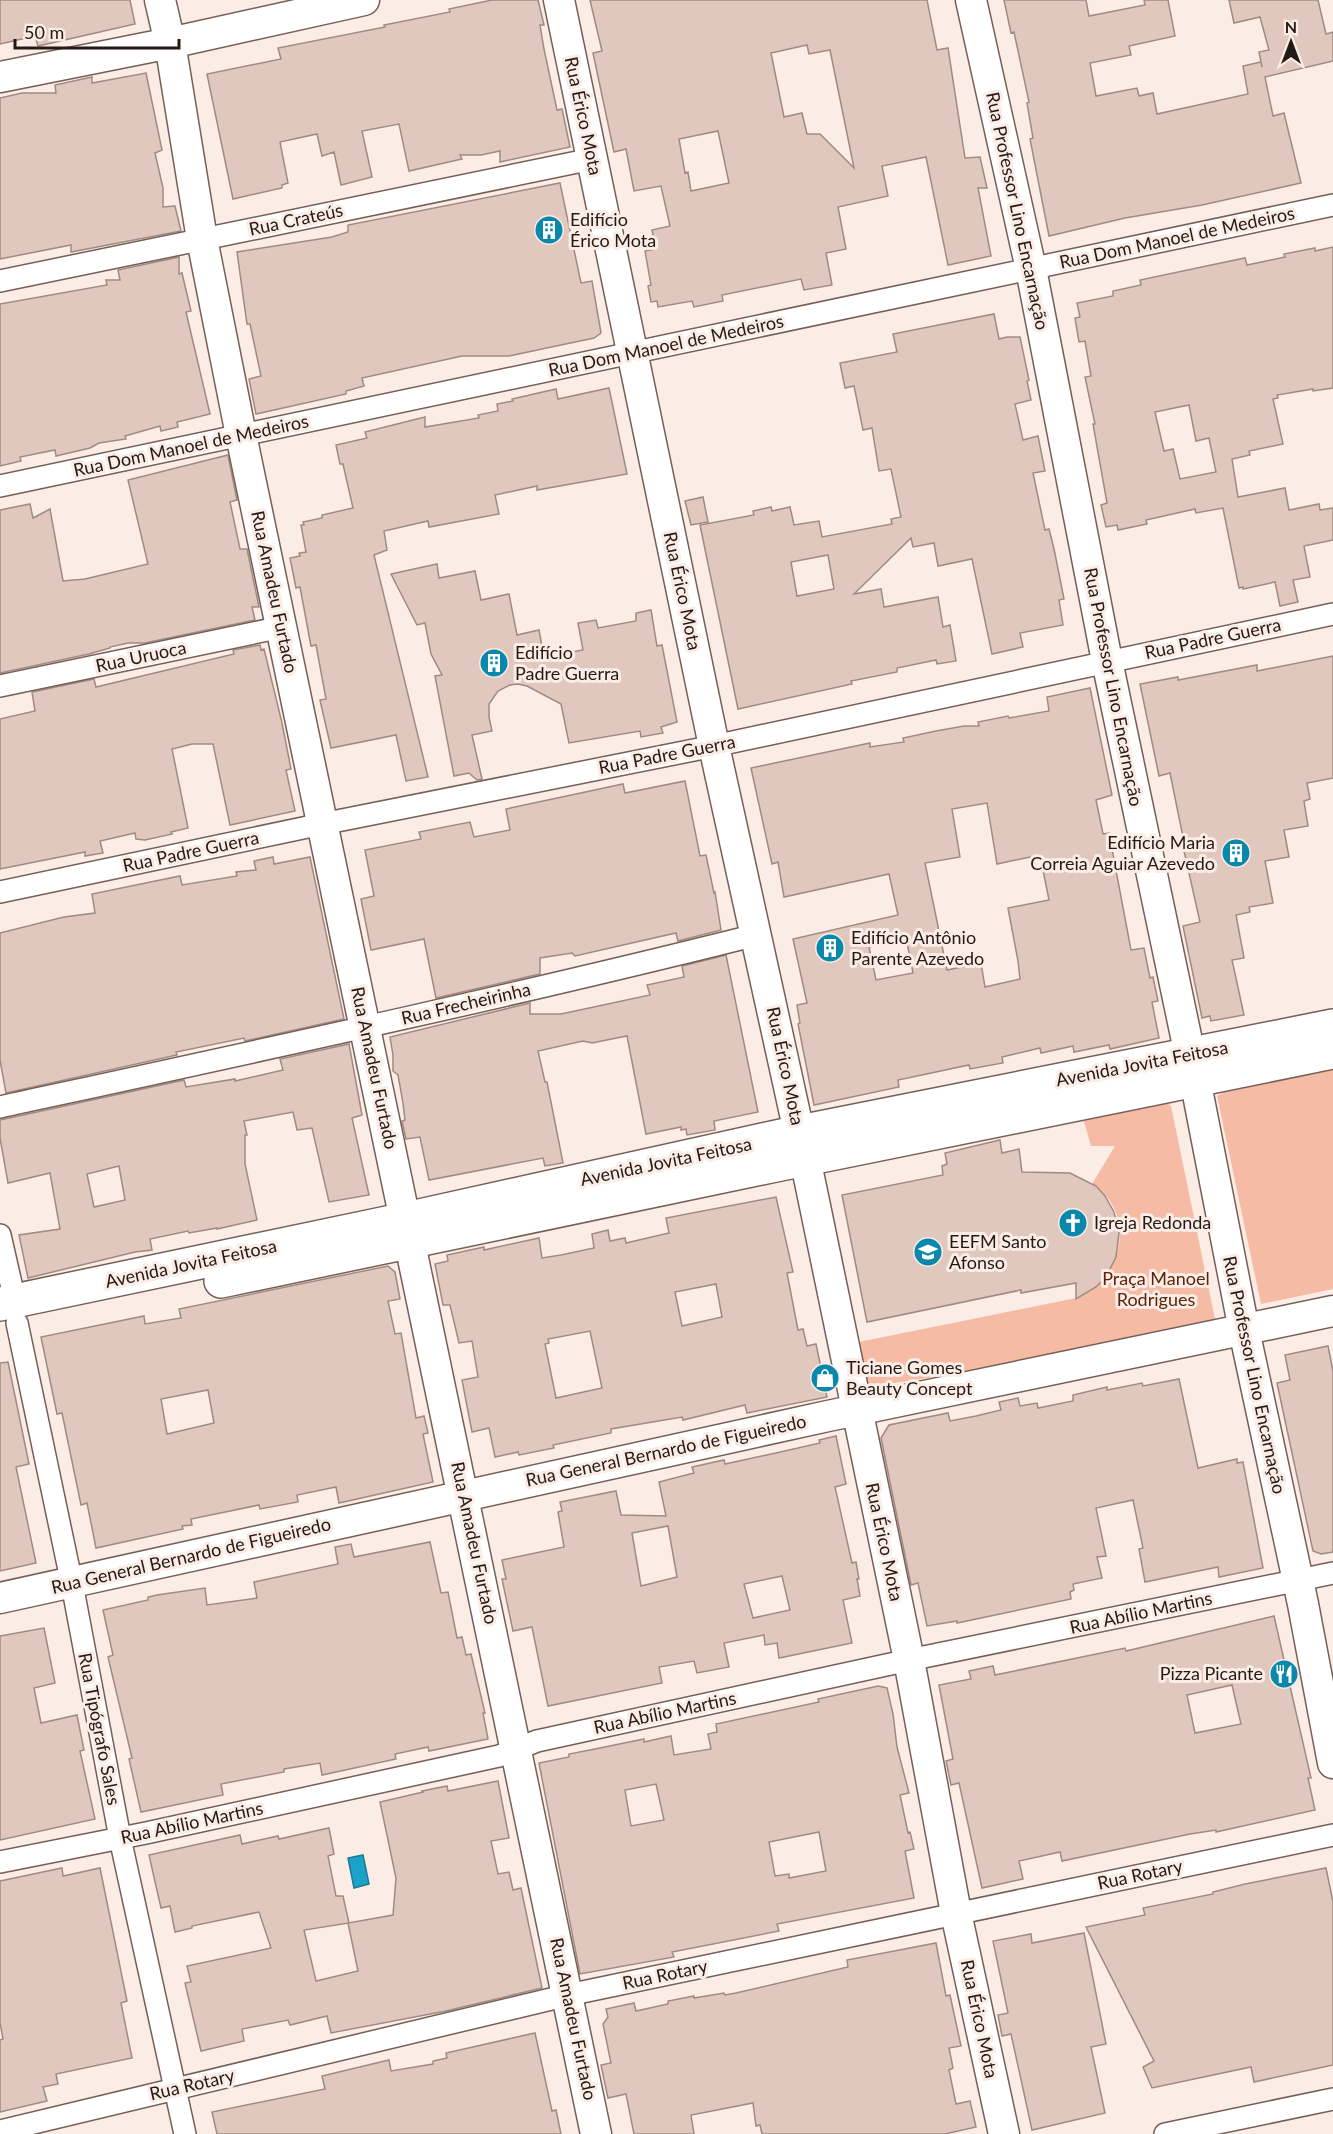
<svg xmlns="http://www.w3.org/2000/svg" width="1333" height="2134" font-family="Lato,sans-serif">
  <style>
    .green { fill: #f6bba5 }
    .water { fill: #1aa2c9; stroke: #1d7993; stroke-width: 1.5 }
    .building { fill: #e1c8be; stroke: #a18a81; stroke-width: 1.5; fill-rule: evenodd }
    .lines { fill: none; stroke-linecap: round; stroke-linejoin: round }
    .street-casing { stroke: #755f56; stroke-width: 24 }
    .secondary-casing { stroke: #755f56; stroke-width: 33 }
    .primary-casing { stroke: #755f56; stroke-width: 36 }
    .street { stroke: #fff; stroke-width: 21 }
    .secondary { stroke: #fff; stroke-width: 30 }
    .primary { stroke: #fff; stroke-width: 33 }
    .labels { text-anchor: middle; stroke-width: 6; stroke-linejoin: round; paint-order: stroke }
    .street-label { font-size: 18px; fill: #231a16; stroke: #fbece6 }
    .poi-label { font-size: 18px; fill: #231a16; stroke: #fbece6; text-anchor: start }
    .park-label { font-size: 18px; fill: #5c240b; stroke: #fbece6 }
  </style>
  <rect width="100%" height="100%" fill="#fbece6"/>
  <!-- green -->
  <path class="green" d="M1333,1070V1289L1261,1304L1217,1096L1224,1092Z
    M1164,1100L1171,1106L1216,1324L1024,1363L868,1387L859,1342L1076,1298C1123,1279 1138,1213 1092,1184L1115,1146H1091L1083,1118Z"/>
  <!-- water -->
  <path class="water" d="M363,1855L369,1884L354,1888L348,1858Z"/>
  <!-- building -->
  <path class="building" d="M0,0H130L135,24L38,46L35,36L0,44Z
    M492,0H538L544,25H540L544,49L557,110L562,109L570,147L500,162V151L481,155H460L462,159L409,171L399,124L362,131L372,177L341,185L334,152L322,156L317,134L280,142L288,183L282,185V188L233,199L207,74L281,59L278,48L385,27L384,25L450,12L449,9Z
    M590,0H927L937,50L948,48L965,158L980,157L987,188H978L991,256L948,265L926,157L882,166L888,196L838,207L846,249L826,253L832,285L804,290L801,279L722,295L723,301L694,307L692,301L658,307L657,301L651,302L648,286L651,285L645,251L656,249L652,230L670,226L661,186L634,191L626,149L614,152L593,53L602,51ZM807,45L809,54L830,50L854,168L820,134H807L802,113L784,117L771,53ZM718,131L729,183L691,191L688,172L685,173L679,139Z
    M1004,0H1086L1089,16L1145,5L1144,0H1168L1175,36L1129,46L1131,55L1090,63L1096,96L1137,88L1139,96L1153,93L1157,114L1248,94L1243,66L1261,62L1262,67L1259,52L1269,50L1260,17L1234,23L1229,0H1318L1326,34L1333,32V61L1265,77L1273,116L1284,113L1301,183L1202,205L1125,218L1049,236L1030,139L1033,138L1027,103L1029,102L1014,32L1011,33Z
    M146,73L162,150L155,153L163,188V207L175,206L181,231L71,252V245L0,259V98L22,93H56L55,85L92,77V83Z
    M560,183L581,283L592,281L601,333L594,338L509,356H462L362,378L364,386L346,391V394L256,414L249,379L261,376L250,324H247L237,252L332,237L348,232V225Z
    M1333,247V388L1313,391V389L1277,395L1278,398L1273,399L1283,444L1249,451L1250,455L1232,459L1238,497L1285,488L1289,510L1319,504L1320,510L1333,508V540L1304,546L1310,577L1293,580L1298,602L1280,606L1275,582L1243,589V587L1239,588L1223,508L1196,513L1195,509L1146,520L1147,524L1118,530L1117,525L1106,527L1101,505L1107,503L1093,424H1095L1085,377L1091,376L1085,341L1079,342L1075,318L1080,317L1077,303L1113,296V291L1141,285L1140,280L1197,268L1245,258L1247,265L1285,257L1284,254L1315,248V251ZM1189,405L1196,441L1209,438L1216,472L1180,479L1173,449L1164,451L1155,412Z
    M179,257V274L182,273L191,311L186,312L210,414L177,422L178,427L161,431L160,426L125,436L126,439L99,443L90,448L56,456L55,450L20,457L21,461L0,466V304L107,285L106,280H120L118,270Z
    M994,314L999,339L1007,337H1020L1029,380L1027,381L1031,400L1015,404L1023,440L1038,436L1045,471L1033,473L1045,530L1049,529L1054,549L1064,599L1059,600L1063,625L1020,633L1023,647L992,654L972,559L938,566L934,543L913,547L911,538L854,594L881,589L884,607L938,597L943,627L950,625L956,661L937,664L936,660L897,668V672L851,681L852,684L738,709L700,525L754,515L753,511L771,507L772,511L790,507L794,525L819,521L822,537L892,524L891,519L901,517L891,469L879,471L872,428L863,430L854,386L845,388L840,363L897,352L893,334ZM828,555L834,589L797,596L791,562Z
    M609,388L627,474L537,490V486L495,495L499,514L429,527L428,521L384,531L387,550L374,555L428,777L406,781L396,735L331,748L320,700L326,699L316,645L311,646L300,587L296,588L290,558L300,556L299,553L306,552L301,525H304L303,522L322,518V515L353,508L343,464H340L336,445L367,438L365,432L425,417V427L479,418L478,415L498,411L497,404L513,401L512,399L556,389L558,399Z
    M228,455L237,500L230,502L240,549H247L259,607H252L255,620L145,643H128L110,647V648L89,654L0,673V510L30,504L33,518L50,509L63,581L85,579L148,564L128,480Z
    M703,497L708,522L691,525L685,501Z
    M437,564L439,578L475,571L481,600L509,594L517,635L539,630L544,657L583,650L578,623L596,620L598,628L636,621V613L651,610L657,646L662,645L677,722L661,727L663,733L641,737L640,731L569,743L561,704L527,686L518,684L510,685L498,691L489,704V717L492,731L472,735L482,779L477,780L469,773L454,776L435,676L442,675L431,654L425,623L417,625L391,574Z
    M260,645L261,650L264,649L282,723L291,769L286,770L295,811L230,825L213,744H192L172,749L188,828L171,832L172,834L145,840L136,839L135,833L100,841L103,853L85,856V852L0,869V719L35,711L32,692L94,679L96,687L234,654L233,650Z
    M1333,656V778L1307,783L1310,799L1304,801L1308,826L1284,830L1289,857L1265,861L1273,903L1249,907L1250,912L1236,915L1244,958L1232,960L1244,1015L1211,1021L1210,1016L1202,1018L1183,926L1200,922L1182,842H1184L1170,773L1159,776L1140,684L1178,677V680L1257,665V671Z
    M1090,688L1112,795L1096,800L1103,834L1109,833L1131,950L1144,948L1150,978L1153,977L1158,1001L1152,1002L1159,1038L1110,1049L1109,1045L1074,1052L1073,1046L1041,1053L1040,1048L1002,1057L1003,1063L970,1069L969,1065L898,1080L899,1087L814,1105L798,1024L800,1023L797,1005L807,1003L793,939L898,915L889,874L784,897L778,862L772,864L751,768L870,743V747L904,742L903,738L936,731L964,726H979L978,722L1008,716L1009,718L1049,711L1047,697ZM987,803L997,864L1040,855L1049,900L1008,908L1018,961L1020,979L985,987L981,963L947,970L925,863L960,857L952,809ZM906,938L913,973L876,980L869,947Z
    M685,781L700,856L706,855L714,893L715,892L721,930L678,941L676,933L575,956L572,953L540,958V974L436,998L424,939L371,950L361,899L374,896L365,850L421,839L419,832L470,822L474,837L510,830L506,809L623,784L625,793Z
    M273,857L274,864L310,857L344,1019L245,1041L244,1038L176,1052L177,1055L6,1093L0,1060V933L64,917L95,913L92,894L180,876L182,885L237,876L236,872L256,870L254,861Z
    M726,955L758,1112L714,1121L715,1130L687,1135L686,1129L681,1130V1127L646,1134L627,1036L592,1043L583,1041L538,1051L545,1082H547L563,1163L545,1166L543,1158L429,1180L420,1137L406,1139L402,1121L405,1120L403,1103L398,1075L393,1071V1055L390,1037L530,1003V1014H561L650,995L647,985L684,977L682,966Z
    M349,1044L362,1115L352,1118L369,1195L329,1202L312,1128L297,1130L293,1112L244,1121L247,1135H245V1164L257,1220L217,1229V1228L189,1233L188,1231L150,1239L152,1250L135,1252L28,1278L19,1235L60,1229L50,1173L8,1183L0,1138V1120L184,1080L186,1087L235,1079V1081L283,1070L280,1059ZM119,1166L125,1200L94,1207L87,1174Z
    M1000,1140L1002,1153L1019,1149L1022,1172L1070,1173L1096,1186L1105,1196L1114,1212L1119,1233L1116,1257L1106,1277L1096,1287L1076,1299V1283L1021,1293V1290L867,1322L842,1195L943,1175L942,1166L947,1164L945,1153Z
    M776,1197L793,1272L787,1273L798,1330L803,1329L807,1346L816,1344L827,1397L747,1413L745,1405L683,1420L682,1417L611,1429V1433L553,1445L554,1448L519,1455L518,1452L495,1457L489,1428L472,1432L462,1380L478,1377L472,1341L459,1343L450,1305H443L435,1264L448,1261L447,1255L484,1247V1250L539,1238L542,1258L561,1255L594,1248L592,1234L608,1230L610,1241L625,1238L626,1243L669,1233L666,1218ZM716,1284L722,1317L682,1326L675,1292ZM590,1331L602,1388L556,1398L545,1344L549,1343L548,1339Z
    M388,1266L395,1272L400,1299L388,1301L395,1334L401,1333L416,1418L424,1416L428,1433L423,1434L433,1482L339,1503L336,1487L297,1495L298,1502L260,1509L259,1505L191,1519L192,1525L182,1526L183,1529L96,1548L87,1503L81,1505L62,1413L57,1414L41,1337L144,1316L145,1324L181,1318L179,1309ZM208,1390L214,1423L167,1434L161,1399Z
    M1328,1346L1333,1371V1552L1321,1554L1313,1551L1277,1383L1290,1380L1285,1355Z
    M8,1362L29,1464L16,1467L36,1563L0,1571V1363Z
    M1179,1379L1198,1468L1237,1459V1463L1243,1462L1263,1568L1219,1577L1218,1567L1145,1582L1139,1549L1143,1548L1133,1500L1096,1508L1106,1556L1097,1557L1102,1578L1073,1584L1074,1590L1070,1592L1071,1599L957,1623V1621L927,1626L918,1583L911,1585L881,1438L889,1425L948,1413L950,1421L976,1416L1001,1410L999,1402L1018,1398L1020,1406L1037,1403L1038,1408L1073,1401V1395L1107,1387V1390L1142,1383L1143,1386Z
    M836,1436L846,1484L835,1487L852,1563L856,1562L859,1579H857L860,1596L843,1600L852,1643L779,1658L777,1643L765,1645L764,1635L724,1643L729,1667L697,1673L694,1661L659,1667L662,1683L548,1706L532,1627L513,1631L502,1579H506L502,1560L564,1547L558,1512L562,1511L560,1502L616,1491L621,1515L666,1516L659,1482L694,1473L692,1467L724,1460L725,1464L776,1453L820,1443L819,1440ZM668,1526L677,1577L641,1586L632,1533ZM782,1576L790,1610L753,1618L744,1584Z
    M430,1542L441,1593L448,1592L457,1638L462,1637L466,1655L471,1654L485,1713H483L488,1739L429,1751L428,1747L395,1754L396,1759L322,1775L320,1763L284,1769V1772L221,1784L223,1795L141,1812L129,1759L132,1758L108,1657L113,1655L103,1610L148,1600V1597L157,1595L205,1588L207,1605L257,1598L254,1582L338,1564L335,1547L351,1544L354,1557Z
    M1274,1616L1311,1778H1308L1315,1810L1216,1832V1830L1190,1834L1062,1861L1060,1852L1019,1861L1023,1879L982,1888L959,1783L951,1785L946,1761L953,1759L939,1685L971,1679L969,1671L993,1666L995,1675L1125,1648L1126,1651ZM1232,1685L1241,1724L1195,1733L1187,1695Z
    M44,1628L55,1683L34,1688L41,1723L77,1715L84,1750L80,1751L95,1819L0,1840V1636Z
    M878,1686L887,1688L893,1714L897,1747L909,1793L900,1795L908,1833L910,1832L914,1849L905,1851L914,1898L777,1924L779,1931L672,1952L674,1957L580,1974L539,1763L569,1757V1754L595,1749L644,1739V1742L671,1736L674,1755L711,1749L708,1734L717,1732L716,1724L819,1702L818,1699ZM656,1784L664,1820L631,1826L625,1790ZM819,1832L826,1871L789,1878V1874L775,1876L769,1842Z
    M498,1781L509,1838L491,1841L498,1874L509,1872L513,1890L521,1888L542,1988L446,2011L331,2033L327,2016L290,2025L288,2020L242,2029L244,2041L201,2051L185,1983L191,1982L187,1966L271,1948L259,1912L192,1926V1928L175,1932L170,1906L161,1908L149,1855L240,1835L242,1844L278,1836L279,1839L329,1828L334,1854L328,1856L336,1896H343L349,1923L304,1930L316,1981L358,1971L348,1923L393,1915L396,1878L380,1802L423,1792L422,1791L447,1786L448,1791Z
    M62,1868L63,1876L100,1868L127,2001L121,2003L132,2058L56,2074L58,2084L43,2087L47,2101L0,2112V2040L3,2039L0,2023V1881Z
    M1326,1868L1333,1902V2065L1254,2082L1251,2067L1152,2088L1143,2067L1154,2061L1086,1927L1145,1915L1143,1908L1213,1894V1892L1245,1884Z
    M1084,1933L1106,2044L1091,2047L1105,2113L1032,2130L1011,2034L1002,2036L998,2015L1008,2013L993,1941L1031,1934L1032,1943Z
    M936,1943L946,1996L950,1995L961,2046L949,2048L953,2068L949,2070L956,2104L970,2101L976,2127L945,2134H762L760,2125L756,2126L753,2103L691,2115L694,2134H634L626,2094L608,2098L601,2065L611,2063L603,2024L608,2017L606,2009L634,2003L636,2011L668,2004V2001L694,1996V1998L724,1993L725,1995L736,1993L848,1967L847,1960Z
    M535,2033L552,2111L556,2110L561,2134H217L212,2112L325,2089L322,2076L389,2060L391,2071L433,2064V2061L447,2058L446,2053Z"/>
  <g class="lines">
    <!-- street casing -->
    <g class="street-casing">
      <path id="street" d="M0,281L592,159
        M0,486L1333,205
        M0,686L282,627
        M0,892L322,824L714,746L1333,614
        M0,1107C253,1052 505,998 756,935
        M0,1235L15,1301
        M17,1323L72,1584L120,1838L185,2134
        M0,1862L146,1833L499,1756L537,1741L909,1660L1333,1573
        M0,2131L568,1995L1333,1835
        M1165,2134L1333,2099"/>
    </g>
    <!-- secondary casing -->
    <g class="secondary-casing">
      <path id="secondary" d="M160,0L170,43L202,239L241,435L596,2134
        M559,0L714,746L810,1182L909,1660L956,1913L1004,2134
        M971,0L1031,269L1107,661L1195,1079L1244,1330L1303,1604L1333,1763
        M0,77L170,43L364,0
        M0,1598L828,1416L1333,1311"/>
    </g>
    <!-- primary casing -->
    <g class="primary-casing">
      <path id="primary" d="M221,1281L771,1166L1333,1052
        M0,1304L406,1219L799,1132L1333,1026"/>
    </g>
    <!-- street -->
    <use href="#street" class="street"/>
    <!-- secondary -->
    <use href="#secondary" class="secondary"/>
    <!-- primary -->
    <use href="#primary" class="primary"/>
  </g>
  <!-- icons -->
  <defs>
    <g id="building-disc" transform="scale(1.5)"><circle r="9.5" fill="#0988ab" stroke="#fbece6"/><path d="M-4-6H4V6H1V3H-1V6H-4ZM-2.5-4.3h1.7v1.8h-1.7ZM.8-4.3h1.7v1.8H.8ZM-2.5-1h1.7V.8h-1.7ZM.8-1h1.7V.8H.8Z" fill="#fff"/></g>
    <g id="church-disc" transform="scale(1.5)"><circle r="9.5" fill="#0988ab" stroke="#fbece6"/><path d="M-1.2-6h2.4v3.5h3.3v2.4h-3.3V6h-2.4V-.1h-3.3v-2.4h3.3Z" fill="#fff"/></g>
    <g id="school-disc" transform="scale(1.5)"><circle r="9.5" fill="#0988ab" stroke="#fbece6"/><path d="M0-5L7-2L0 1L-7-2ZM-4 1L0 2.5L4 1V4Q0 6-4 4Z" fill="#fff"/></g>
    <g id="shop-disc" transform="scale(1.5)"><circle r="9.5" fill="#0988ab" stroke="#fbece6"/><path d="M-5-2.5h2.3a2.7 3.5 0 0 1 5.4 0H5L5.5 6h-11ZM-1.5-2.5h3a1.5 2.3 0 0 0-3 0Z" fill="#fff"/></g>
    <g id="restaurant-disc" transform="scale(1.5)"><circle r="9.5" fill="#0988ab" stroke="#fbece6"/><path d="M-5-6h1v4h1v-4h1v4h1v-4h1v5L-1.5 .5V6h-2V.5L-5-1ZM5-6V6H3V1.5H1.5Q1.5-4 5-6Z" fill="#fff"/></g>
  </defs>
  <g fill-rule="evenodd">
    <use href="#building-disc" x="549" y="230"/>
    <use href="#building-disc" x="494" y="663"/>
    <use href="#building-disc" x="1236" y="853"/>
    <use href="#building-disc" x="830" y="948"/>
    <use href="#church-disc" x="1073" y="1223"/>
    <use href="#school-disc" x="928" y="1252"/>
    <use href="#shop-disc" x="825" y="1378"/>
    <use href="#restaurant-disc" x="1284" y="1674"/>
  </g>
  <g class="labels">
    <!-- street labels -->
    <g class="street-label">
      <text transform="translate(583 116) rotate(78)" y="6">Rua Érico Mota</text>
      <text transform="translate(1017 211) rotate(78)" y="6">Rua Professor Lino Encarnação</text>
      <text transform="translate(296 220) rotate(-12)" y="6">Rua Crateús</text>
      <text transform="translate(1177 238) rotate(-12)" y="6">Rua Dom Manoel de Medeiros</text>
      <text transform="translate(666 346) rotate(-12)" y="6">Rua Dom Manoel de Medeiros</text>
      <text transform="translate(191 446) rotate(-12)" y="6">Rua Dom Manoel de Medeiros</text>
      <text transform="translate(682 591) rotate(78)" y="6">Rua Érico Mota</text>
      <text transform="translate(274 592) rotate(78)" y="6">Rua Amadeu Furtado</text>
      <text transform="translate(1213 639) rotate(-12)" y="6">Rua Padre Guerra</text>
      <text transform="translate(141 657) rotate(-12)" y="6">Rua Uruoca</text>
      <text transform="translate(1113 687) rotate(79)" y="6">Rua Professor Lino Encarnação</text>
      <text transform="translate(667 755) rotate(-11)" y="6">Rua Padre Guerra</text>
      <text transform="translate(191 852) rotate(-12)" y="6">Rua Padre Guerra</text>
      <text transform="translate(466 1004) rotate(-13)" y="6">Rua Frecheirinha</text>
      <text transform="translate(1142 1064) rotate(-11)" y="6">Avenida Jovita Feitosa</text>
      <text transform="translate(785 1066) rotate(78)" y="6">Rua Érico Mota</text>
      <text transform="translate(374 1068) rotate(78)" y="6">Rua Amadeu Furtado</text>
      <text transform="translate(666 1162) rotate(-12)" y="6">Avenida Jovita Feitosa</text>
      <text transform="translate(191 1264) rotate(-12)" y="6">Avenida Jovita Feitosa</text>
      <text transform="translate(1254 1375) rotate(78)" y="6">Rua Professor Lino Encarnação</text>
      <text transform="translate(666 1451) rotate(-12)" y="6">Rua General Bernardo de Figueiredo</text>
      <text transform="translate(884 1542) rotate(78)" y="6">Rua Érico Mota</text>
      <text transform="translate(474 1543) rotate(78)" y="6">Rua Amadeu Furtado</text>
      <text transform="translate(191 1556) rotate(-13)" y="6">Rua General Bernardo de Figueiredo</text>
      <text transform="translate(1141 1613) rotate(-12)" y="6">Rua Abílio Martins</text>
      <text transform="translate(665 1713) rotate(-12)" y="6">Rua Abílio Martins</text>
      <text transform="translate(99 1729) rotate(79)" y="6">Rua Tipógrafo Sales</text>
      <text transform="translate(192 1823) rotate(-12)" y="6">Rua Abílio Martins</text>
      <text transform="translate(1140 1875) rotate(-12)" y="6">Rua Rotary</text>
      <text transform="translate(665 1975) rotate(-12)" y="6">Rua Rotary</text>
      <text transform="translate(573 2019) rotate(78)" y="6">Rua Amadeu Furtado</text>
      <text transform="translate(979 2019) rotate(78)" y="6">Rua Érico Mota</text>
      <text transform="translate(192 2085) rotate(-13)" y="6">Rua Rotary</text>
    </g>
    <!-- poi labels -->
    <g class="poi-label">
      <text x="570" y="226">Edifício<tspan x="570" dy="21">Érico Mota</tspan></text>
      <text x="515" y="659">Edifício<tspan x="515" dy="21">Padre Guerra</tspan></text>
      <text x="1215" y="849" text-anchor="end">Edifício Maria<tspan x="1215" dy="21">Correia Aguiar Azevedo</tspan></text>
      <text x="851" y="944">Edifício Antônio<tspan x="851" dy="21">Parente Azevedo</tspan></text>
      <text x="1094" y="1229">Igreja Redonda</text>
      <text x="949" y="1248">EEFM Santo<tspan x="949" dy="21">Afonso</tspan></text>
      <text x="846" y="1374">Ticiane Gomes<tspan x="846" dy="21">Beauty Concept</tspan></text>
      <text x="1263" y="1680" text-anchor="end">Pizza Picante</text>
    </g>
    <!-- park labels -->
    <g class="park-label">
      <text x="1156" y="1285">Praça Manoel<tspan x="1156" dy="21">Rodrigues</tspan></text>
    </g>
  </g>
  <!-- north arrow -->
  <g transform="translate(1291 42)" stroke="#fbece6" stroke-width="4.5" paint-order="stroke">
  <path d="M0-4.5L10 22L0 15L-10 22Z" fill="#231a16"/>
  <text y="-9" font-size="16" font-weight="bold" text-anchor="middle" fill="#231a16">N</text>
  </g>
  <!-- scale -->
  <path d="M15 39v9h164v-9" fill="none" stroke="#231a16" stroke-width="3"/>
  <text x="24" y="39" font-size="18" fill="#231a16" stroke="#fbece6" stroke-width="4.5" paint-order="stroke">50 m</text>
</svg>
